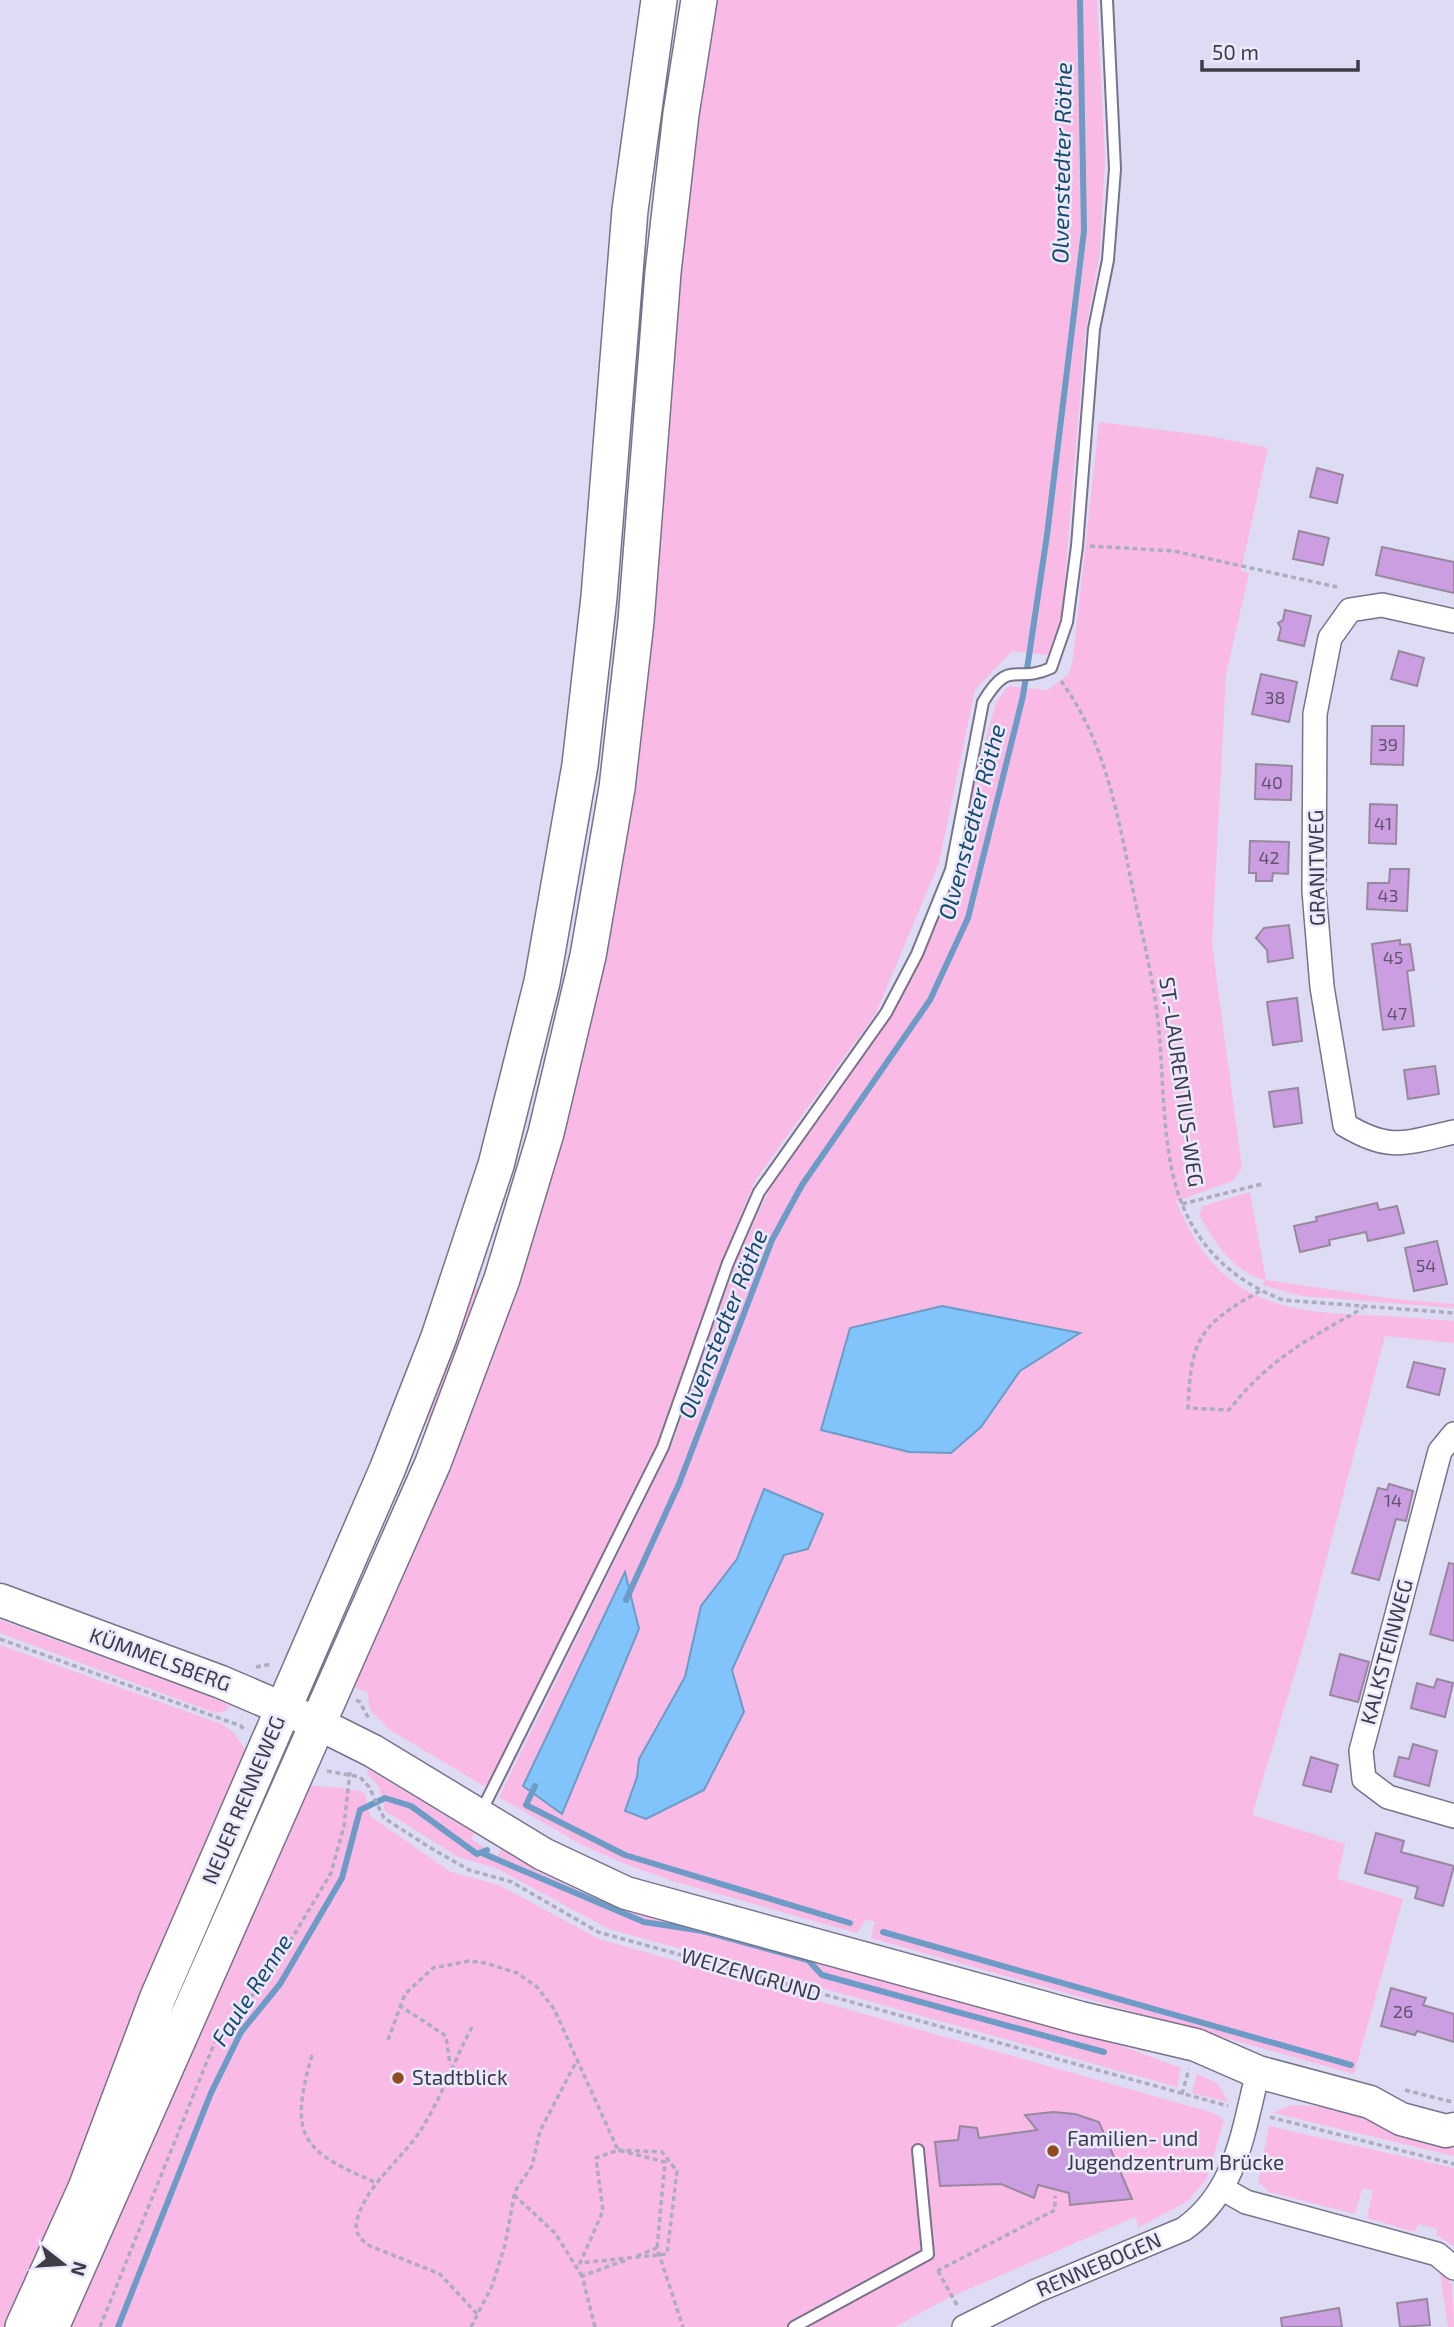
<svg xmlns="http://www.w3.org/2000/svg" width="1454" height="2327" font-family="'Exo 2',sans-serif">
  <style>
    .green { fill: #f9bbe6; fill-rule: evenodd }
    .water { fill: #80c4fb; stroke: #6c9bc5; stroke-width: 2 }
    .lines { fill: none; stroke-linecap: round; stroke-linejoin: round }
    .stream { stroke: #6c9bc5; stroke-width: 6 }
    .building { fill: #cb9ee1; stroke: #97889e; stroke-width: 2 }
    .lane-casing { stroke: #76738b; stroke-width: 14 }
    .street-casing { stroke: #76738b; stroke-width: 26 }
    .secondary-casing { stroke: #76738b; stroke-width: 35 }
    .primary-casing { stroke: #76738b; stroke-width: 38 }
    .path { stroke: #adabc0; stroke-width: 3.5; stroke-dasharray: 5 3.5; stroke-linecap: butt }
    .lane { stroke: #fff; stroke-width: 10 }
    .street { stroke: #fff; stroke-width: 23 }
    .secondary { stroke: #fff; stroke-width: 32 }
    .primary { stroke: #fff; stroke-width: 35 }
    .poi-dot { fill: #914b23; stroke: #ebe9fe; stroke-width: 2.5 }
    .labels { text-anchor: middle; stroke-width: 5; stroke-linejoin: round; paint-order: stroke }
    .number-label { font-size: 18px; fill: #60546d }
    .street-label { font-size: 21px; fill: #3d3c46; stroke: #ebe9fe }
    .poi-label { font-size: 21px; fill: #3d3c46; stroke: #ebe9fe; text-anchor: start }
    .water-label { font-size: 23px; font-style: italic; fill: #17496d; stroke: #ebe9fe }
  </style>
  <rect width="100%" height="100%" fill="#dedbf5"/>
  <!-- green -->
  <path class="green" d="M712,0H1097L1105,158L1100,251L1085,335L1062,616L1048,655L1012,651L975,690L939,863L876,1013L756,1179L726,1250L658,1443L493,1778L484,1786L390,1730L370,1710L367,1692L354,1687L548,1170Z
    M1099,422L1209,436L1268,448L1241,571L1249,573L1226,675L1212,944L1242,1168L1233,1181L1176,1201C1214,1296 1274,1313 1368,1315C1397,1316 1425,1319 1454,1321V1343L1385,1336L1307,1633L1252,1815L1345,1844L1337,1879L1403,1899L1354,2074L871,1938L875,1922L866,1919L857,1933L672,1881L623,1863L582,1845L499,1797L673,1442L738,1257L770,1188L886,1022L926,949L958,866L976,775L996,703L1008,686L1047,690L1069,674L1073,658ZM764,1489L822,1513L784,1554L731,1670L744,1712L704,1790L646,1819L625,1810L637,1777L639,1759L685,1677L701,1606L737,1559Z
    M1250,1192L1266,1280L1395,1299L1454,1304V1308L1302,1296L1262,1285L1265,1280C1232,1272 1215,1242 1199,1215L1203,1206Z
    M471,1286L486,1291L420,1452L434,1393Z
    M0,1620L217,1699L230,1706L225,1711L215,1713L0,1633Z
    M0,1645L222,1724L235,1734L249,1756L81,2168L9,2327H0Z
    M368,1769L474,1833L471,1839L497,1856L502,1849L537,1871L602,1901L1095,2036L1181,2068L1177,2087L609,1929L496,1868L458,1857L385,1811L379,1787L367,1774Z
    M309,1785C322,1787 356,1788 365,1793L370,1816L451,1872L499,1885L599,1939L1214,2113L1224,2120L1207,2178L1188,2201L1139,2227L1135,2217L946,2299L895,2327H65Z
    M1197,2074L1217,2083L1228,2102L1192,2093Z
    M1292,2105L1327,2107L1454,2140V2156L1273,2113Z
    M1269,2126L1454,2168V2246L1436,2235L1437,2229L1418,2224L1415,2232L1367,2218L1373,2190L1362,2188L1355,2214L1269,2192L1258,2181Z
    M1439,2266L1452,2285L1454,2327H1448Z"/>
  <!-- water -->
  <path class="water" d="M942,1306L1080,1333L1020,1371L981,1427L951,1453L909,1452L821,1430L850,1328Z
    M764,1489L823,1514L808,1549L784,1555L732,1670L744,1712L704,1790L646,1819L625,1811L637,1777L639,1759L685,1677L701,1606L737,1559Z
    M625,1572L639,1629L562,1814L523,1786Z"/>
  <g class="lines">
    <!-- stream -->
    <path class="stream" d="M626,1600L679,1484L772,1240L802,1185L930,1000L968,918L1023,696L1047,535L1084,231L1080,0
      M535,1786L526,1805L625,1855L850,1923
      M484,1854L644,1922L703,1931L808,1960L822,1975L1104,2052
      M883,1932L1351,2065
      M118,2327L211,2093L241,2032L280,1984L342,1878L360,1810L385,1798L411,1806L477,1854L487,1850"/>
  </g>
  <!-- building -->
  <path class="building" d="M1317,468L1343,475L1337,503L1310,497Z
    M1299,531L1329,538L1323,565L1293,559Z
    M1382,547L1454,562V593L1376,575Z
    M1285,610L1311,616L1304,646L1278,640L1281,628L1278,623L1283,620Z
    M1399,651L1424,658L1417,686L1391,679Z
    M1261,674L1297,682L1289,722L1252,714Z
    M1372,726H1404L1403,765L1371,764Z
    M1256,764L1292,766L1291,800L1255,799Z
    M1370,804L1397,805L1396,844L1369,843Z
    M1250,841L1289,842L1288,874L1273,873L1272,881H1256V873H1249Z
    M1390,869H1409L1407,911L1367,909L1368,883H1389Z
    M1289,925L1293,958L1268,962L1267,950L1256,938L1264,928Z
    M1400,940V945L1410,944L1414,970L1407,971L1414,1026L1383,1030L1372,944Z
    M1297,998L1302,1041L1273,1045L1267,1002Z
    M1435,1066L1439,1094L1408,1099L1404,1070Z
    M1298,1088L1302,1123L1274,1127L1269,1092Z
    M1377,1203L1379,1210L1397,1206L1404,1233L1368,1241L1366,1232L1329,1240L1330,1245L1300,1252L1294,1226L1317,1221L1316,1217Z
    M1437,1241L1447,1284L1414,1291L1405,1248Z
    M1414,1362L1445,1369L1439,1395L1407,1387Z
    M1389,1484L1413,1491L1406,1521L1396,1519L1379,1580L1352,1573L1378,1488L1387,1490Z
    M1449,1563L1454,1564V1641L1430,1634Z
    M1340,1654L1369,1662L1358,1702L1330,1695Z
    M1437,1679L1453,1683L1445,1717L1411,1708L1417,1683L1434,1688Z
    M1413,1744L1437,1751L1429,1786L1394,1776L1399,1757L1409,1759Z
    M1311,1757L1338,1765L1331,1792L1303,1785Z
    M1376,1833L1404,1841L1401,1852L1454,1866L1443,1906L1415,1898L1418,1887L1365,1873Z
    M1391,1988L1426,1998L1423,2005L1454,2014V2042L1417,2031L1415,2035L1381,2026Z
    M1053,2112L1075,2114L1099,2122L1132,2199L1070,2205L1069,2193L1038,2185L1034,2198L1001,2184L940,2186L935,2142L958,2140L960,2126L977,2128L979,2138L1037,2130L1025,2115Z
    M1427,2299L1430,2325L1400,2327L1397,2303Z
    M1339,2308L1342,2327H1282L1281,2318Z"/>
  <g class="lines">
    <!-- lane casing -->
    <g class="lane-casing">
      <path id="lane" d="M481,1812L663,1447L728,1263L759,1192L886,1013L917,954L951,870L983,702C1010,657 1014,685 1051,668L1067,622L1077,546L1094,329L1108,260L1115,169L1107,0
        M794,2327L928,2254L918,2150"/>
    </g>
    <!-- street casing -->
    <g class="street-casing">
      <path id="street" d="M1454,621L1382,605L1350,610L1330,638L1315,714L1314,891L1322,987L1345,1125C1390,1152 1405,1143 1454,1132
        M1454,1434L1440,1451L1361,1751L1364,1779L1388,1797L1454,1816
        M1223,2189L1246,2202L1437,2254L1454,2268
        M964,2327L1036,2291L1184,2229C1237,2191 1243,2131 1258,2072"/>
    </g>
    <!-- secondary casing -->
    <g class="secondary-casing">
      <path id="secondary" d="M0,1600L221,1682L319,1724L373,1751L543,1854L626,1893L1081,2018L1196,2045L1258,2072L1370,2102L1401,2119L1446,2131L1454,2129"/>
    </g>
    <!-- primary casing -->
    <g class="primary-casing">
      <path id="primary" d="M23,2327L86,2188L158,1997L387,1470L439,1337L496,1165L542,982L580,765L599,597L630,210L659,0
        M51,2327L433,1463L502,1279L546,1133L588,956L617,788L636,621L663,272L681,114L699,0"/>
    </g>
    <!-- path -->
    <path class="path" d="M1090,546L1174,551L1337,587
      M1061,681C1108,745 1119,823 1135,900C1144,943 1155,987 1159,1031C1164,1084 1162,1155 1182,1204C1201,1251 1236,1282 1283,1300L1454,1313
      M1182,1204L1262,1184
      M1260,1291C1199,1325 1191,1339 1188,1408L1229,1410C1270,1358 1307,1340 1363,1308
      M0,1639L241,1726L245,1731
      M256,1667L272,1664
      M356,1700L360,1702L369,1719
      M327,1771L360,1777L369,1787L384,1818L429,1847L469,1870L512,1882L598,1932L1228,2106
      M399,2005L446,2036L450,2065
      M472,2027C454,2060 442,2097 422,2128C403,2159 367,2183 357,2220C354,2232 360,2240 370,2246L440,2274L478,2315
      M388,2040L405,1994L433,1968L469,1961L486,1963L517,1973L537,1987L554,2009L618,2150L665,2162L657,2248
      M312,2055C288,2138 302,2151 377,2183
      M1405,2090L1452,2102
      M1182,2094L1189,2069
      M1270,2117L1454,2164
      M618,2150L662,2152L677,2171L667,2254L580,2263L603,2211L596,2158Z
      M514,2195L555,2233L582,2276
      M637,2256L657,2248L683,2327
      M937,2271L1055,2210V2196
      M938,2271L958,2307
      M100,2327L216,2039L233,2015L267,1980L331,1873L344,1826L350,1772
      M471,2327L492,2286L505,2245L515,2191L532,2166L540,2131L576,2062
      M595,2327L582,2276L626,2260"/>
    <!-- lane -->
    <use href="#lane" class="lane"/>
    <!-- street -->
    <use href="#street" class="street"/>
    <!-- secondary -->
    <use href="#secondary" class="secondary"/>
    <!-- primary -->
    <use href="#primary" class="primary"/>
  </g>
  <!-- markers -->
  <g class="poi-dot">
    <circle cx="398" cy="2078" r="7"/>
    <circle cx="1053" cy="2151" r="7"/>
  </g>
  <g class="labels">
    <!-- number labels -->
    <g class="number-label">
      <text x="1275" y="704">38</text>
      <text x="1388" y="751">39</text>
      <text x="1272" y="789">40</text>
      <text x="1383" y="830">41</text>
      <text x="1269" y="864">42</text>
      <text x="1388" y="902">43</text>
      <text x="1393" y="964">45</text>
      <text x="1397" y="1020">47</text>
      <text x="1426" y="1272">54</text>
      <text x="1393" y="1507">14</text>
      <text x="1403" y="2018">26</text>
    </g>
    <!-- street labels -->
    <g class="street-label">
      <text transform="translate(1317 868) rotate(-91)" y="7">GRANITWEG</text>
      <text transform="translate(1181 1082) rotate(82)" y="7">ST.-LAURENTIUS-WEG</text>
      <text transform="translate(1387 1652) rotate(-75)" y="7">KALKSTEINWEG</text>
      <text transform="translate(160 1660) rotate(20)" y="7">KÜMMELSBERG</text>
      <text transform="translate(244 1800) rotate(-67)" y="7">NEUER RENNEWEG</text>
      <text transform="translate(751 1975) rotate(16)" y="7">WEIZENGRUND</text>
      <text transform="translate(1099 2265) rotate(-23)" y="7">RENNEBOGEN</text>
    </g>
    <!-- poi labels -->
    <g class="poi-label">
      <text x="412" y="2085">Stadtblick</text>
      <text x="1067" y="2146">Familien- und<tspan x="1067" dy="24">Jugendzentrum Brücke</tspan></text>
    </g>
    <!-- water labels -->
    <g class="water-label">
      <text transform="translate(1062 163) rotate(-89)" y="8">Olvenstedter Röthe</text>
      <text transform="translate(972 822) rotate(-75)" y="8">Olvenstedter Röthe</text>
      <text transform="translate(723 1324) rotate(-68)" y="8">Olvenstedter Röthe</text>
      <text transform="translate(252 1990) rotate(-57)" y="8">Faule Renne</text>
    </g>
  </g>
  <!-- north arrow -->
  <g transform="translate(63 2264) rotate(107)" stroke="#ebe9fe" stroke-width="5" paint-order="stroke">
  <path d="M0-5L12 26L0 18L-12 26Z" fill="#3d3c46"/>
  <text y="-10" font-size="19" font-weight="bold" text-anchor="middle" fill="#3d3c46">N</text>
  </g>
  <!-- scale -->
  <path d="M1202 60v10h156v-10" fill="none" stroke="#3d3c46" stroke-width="3.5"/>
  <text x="1212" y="60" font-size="21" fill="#3d3c46" stroke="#ebe9fe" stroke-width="5" paint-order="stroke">50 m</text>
</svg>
